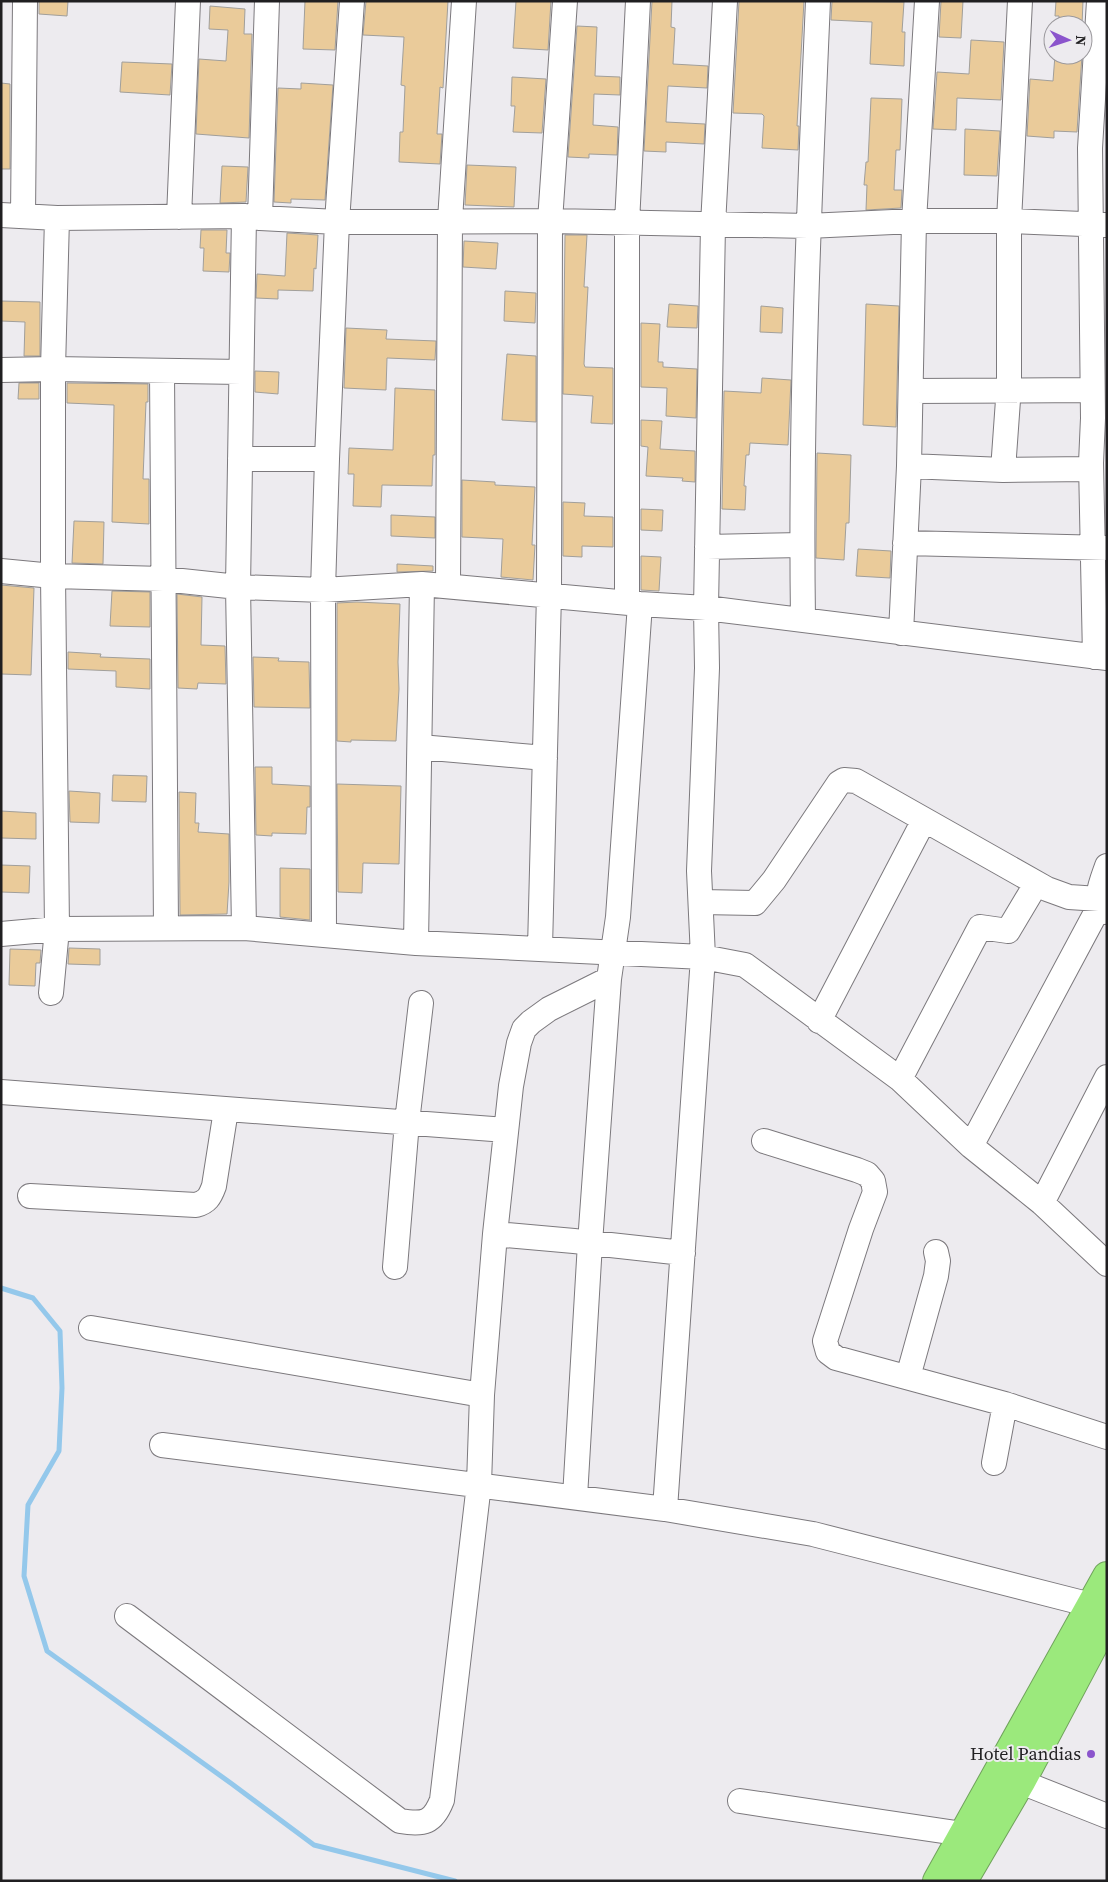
<svg xmlns="http://www.w3.org/2000/svg" width="1108" height="1882" font-family="'Source Serif 4',serif">
  <style>
    .lines { fill: none; stroke-linecap: round; stroke-linejoin: round }
    .stream { stroke: #94c8eb; stroke-width: 5 }
    .building { fill: #eacb9a; stroke: #a19f9b }
    .minor-casing { stroke: #7c797d; stroke-width: 26 }
    .highway-casing { stroke: #70a25c; stroke-width: 30 }
    .minor { stroke: #fff; stroke-width: 24 }
    .highway { stroke: #9be97c; stroke-width: 28 }
    .poi-dot { fill: #8b54cc; stroke: #edebef; stroke-width: 2 }
    .labels { text-anchor: middle; stroke-width: 4; stroke-linejoin: round; paint-order: stroke }
    .poi-label { font-size: 18px; fill: #201f21; stroke: #edebef; text-anchor: end }
  </style>
  <rect width="100%" height="100%" fill="#edebef"/>
  <g class="lines">
    <!-- stream -->
    <path class="stream" d="M1,1288L33,1298L60,1331L62,1388L59,1451L28,1505L24,1576L47,1651L232,1784L314,1845L455,1881"/>
  </g>
  <!-- building -->
  <path class="building" d="M39,1H68L67,16L39,14Z
    M305,1H338L335,50L303,49Z
    M366,1H448L443,88L440,87L437,134H442L440,164L399,162L400,132H403L405,86L401,85L404,37L363,35Z
    M516,1H551L548,50L513,48Z
    M652,1H672L671,27L675,28L673,64L708,66L707,88L668,86L666,122L705,124L704,144L666,142V152L644,151Z
    M739,1H804L797,126H799L798,150L762,148L764,116L762,114L733,113Z
    M832,1L904,2L902,32H905L904,66L870,64L872,22L831,20Z
    M941,1H963L961,38L939,37Z
    M1056,1H1083L1082,25H1059V16H1055Z
    M210,6L245,9L244,34H252L249,138L196,134L199,59L226,61L228,30L209,29Z
    M577,26L597,27L595,76L620,77V95L594,94L593,125L618,127L617,155L589,154V158L568,157Z
    M971,40L1004,42L1001,100L957,98L956,130L933,129L937,72L969,74Z
    M1055,55H1082L1077,132L1054,131V138L1027,136L1030,79L1053,81Z
    M122,62L172,64L170,95L120,92Z
    M512,77L546,79L542,133L513,132L515,106H511Z
    M1,83L10,84V169H1Z
    M301,83L333,85L325,200L291,199V203L274,202L278,88L301,89Z
    M871,98L902,99L900,150H896L894,190H902L901,208L866,210L867,185H864L866,162H868Z
    M965,129L1000,131L997,176L964,175Z
    M467,165L516,167L514,207L465,205Z
    M222,166L248,167L246,202L220,203Z
    M201,230H227L226,253H230L229,272L203,271L204,248H200Z
    M287,233L318,235L316,269L314,268L313,291L278,290V299L256,298L257,274L285,276Z
    M565,235H587L584,287H588L584,364L585,367L613,368V424L591,423L593,396L563,394Z
    M464,241L498,243L496,269L463,267Z
    M505,291L536,293L535,323L504,321Z
    M1,301L40,302V356H24L25,322L1,321Z
    M669,304L698,306L697,328L667,327Z
    M866,304L899,306L896,427L863,425Z
    M761,306L783,308L782,333L760,332Z
    M641,323L660,324L658,362H663V367L697,369L696,418L666,416L667,388L641,387Z
    M346,328L387,330L386,339L436,341L435,360L387,358L386,390L344,388Z
    M507,354L536,356V422L502,420Z
    M255,371L279,372L278,394L255,392Z
    M762,378L791,380L788,445L750,443L749,455H746L744,486H746L745,510L722,509L724,391L761,393Z
    M19,383H39V399H18Z
    M67,383L148,384V402H146L143,479H149V524L112,522L114,405L67,403Z
    M395,388L435,390V455H433L432,486L382,485L381,507L353,506L354,474H348L349,448L393,450Z
    M641,420L662,421L660,449L695,451V482L682,481L683,478L646,476L648,447L641,446Z
    M817,453L851,455L849,523H846L844,560L816,558Z
    M462,480L495,482V485L535,487L532,545H535L533,580L501,577L503,539L462,537Z
    M563,502L585,503L584,516L613,517V547L582,546V557L563,556Z
    M641,509L663,510L662,531L641,530Z
    M391,515L435,517V538L391,536Z
    M74,521L104,522L103,564L72,563Z
    M858,549L891,551L890,578L856,576Z
    M641,556L661,557L659,591L641,590Z
    M397,564L433,566V571L397,572Z
    M1,585L34,588L31,675L1,674Z
    M112,591L150,592V627L110,626Z
    M177,594L202,597L201,645L225,646L226,684L198,683L197,689L178,688Z
    M357,602L400,604L398,662L399,689L396,741L351,740V742L337,741V603Z
    M68,652L101,654L100,657L150,659V689L116,687V671L68,669Z
    M253,657L279,658L278,661L309,662L310,708L254,707Z
    M255,767H272V784L310,786V807H307L306,834L272,833V836L256,835Z
    M113,775L147,776L146,802L112,801Z
    M337,784L401,786L399,864L363,863L362,893L338,892Z
    M69,791L100,793L99,823L70,822Z
    M179,792L196,793L195,823H199L198,832L229,834V882L227,914L180,915Z
    M1,811L36,813V839L1,838Z
    M1,865L30,866L29,893L1,892Z
    M280,868L310,869V920L280,917Z
    M69,948L100,949V965L68,964Z
    M10,949L41,950L40,963H36L35,986L9,985Z"/>
  <g class="lines">
    <!-- minor casing -->
    <g class="minor-casing">
      <path id="minor" d="M1,215L57,218L244,216L260,218L337,222L550,221L808,226L914,221H1009L1107,225
        M23,216L25,1
        M179,217L188,1
        M260,218L267,1
        M1,370L53,369L241,372
        M162,372L166,928
        M911,391L1092,390
        M240,459H327
        M909,466L1003,470L1091,469
        M1003,470L1009,386V221L1020,1
        M905,543L1107,548
        M707,547L802,545
        M1,571L53,576L163,579L238,587L244,216
        M448,586L450,220L464,1
        M627,602V223L638,1
        M803,620C800,414 809,207 818,1
        M901,633L909,466L914,221L927,1
        M1095,657L1091,463L1093,418L1090,148L1099,1
        M420,747L545,758
        M701,902L755,903L774,880L839,783L844,780L856,781L1047,889L1069,897L1099,899
        M1104,912C1093,899 1102,881 1107,866
        M244,928L238,587L323,590L422,584L640,604L706,608L1107,658
        M1,934L57,929L244,928L416,943L703,957L745,965L900,1079L971,1146L1042,1203L1107,1264
        M324,935L323,590L327,459L337,222L352,1
        M416,943L422,584
        M540,948L549,594L550,221L565,1
        M51,993L57,929L53,576V369L57,218
        M819,1021L924,820
        M900,1079L980,927L1008,931L1036,884
        M1,1092L506,1130
        M764,1141L857,1170L867,1174L873,1181L875,1192L861,1229L825,1341L828,1352L836,1358L1005,1404L1107,1437
        M971,1146L1099,907
        M30,1196L196,1205C207,1202 210,1197 214,1186L226,1110
        M1042,1203L1107,1077
        M495,1234L574,1241L683,1253
        M395,1267L407,1122L421,1003
        M91,1328L482,1395
        M908,1377L936,1276L938,1261L936,1252
        M162,1445L665,1509L813,1534L1091,1605
        M994,1463L1005,1404
        M575,1497L590,1243L609,979L618,917L640,604
        M665,1509L703,957L699,871L707,668L706,608L713,225L725,1
        M127,1616L400,1821C424,1825 433,1823 442,1800L479,1484L482,1395L495,1234L511,1086L519,1043L524,1029L531,1022L549,1009L609,979
        M1021,1782L1107,1816
        M740,1801L963,1834"/>
    </g>
    <!-- highway casing -->
    <g class="highway-casing">
      <path id="highway" d="M937,1881L1107,1576
        M963,1881L1021,1782L1107,1620"/>
    </g>
    <!-- minor -->
    <use href="#minor" class="minor"/>
    <!-- highway -->
    <use href="#highway" class="highway"/>
  </g>
  <!-- markers -->
  <circle class="poi-dot" cx="1091" cy="1754" r="5"/>
  <g class="labels">
    <!-- poi labels -->
    <g class="poi-label">
      <text x="1081" y="1760">Hotel Pandias</text>
    </g>
  </g>
  <!-- border -->
  <rect width="1108" height="1882" fill="none" stroke="#201f21" stroke-width="5"/>
  <!-- north arrow -->
  <g transform="translate(1068 40) rotate(93)"><circle r="24" fill="#edebef" stroke="#9b999d"/>
  <path d="M0-4L9 19L0 12L-9 19Z" fill="#8b54cc"/>
  <text y="-8" font-size="14" font-weight="bold" text-anchor="middle" fill="#201f21">N</text>
  </g>
</svg>
